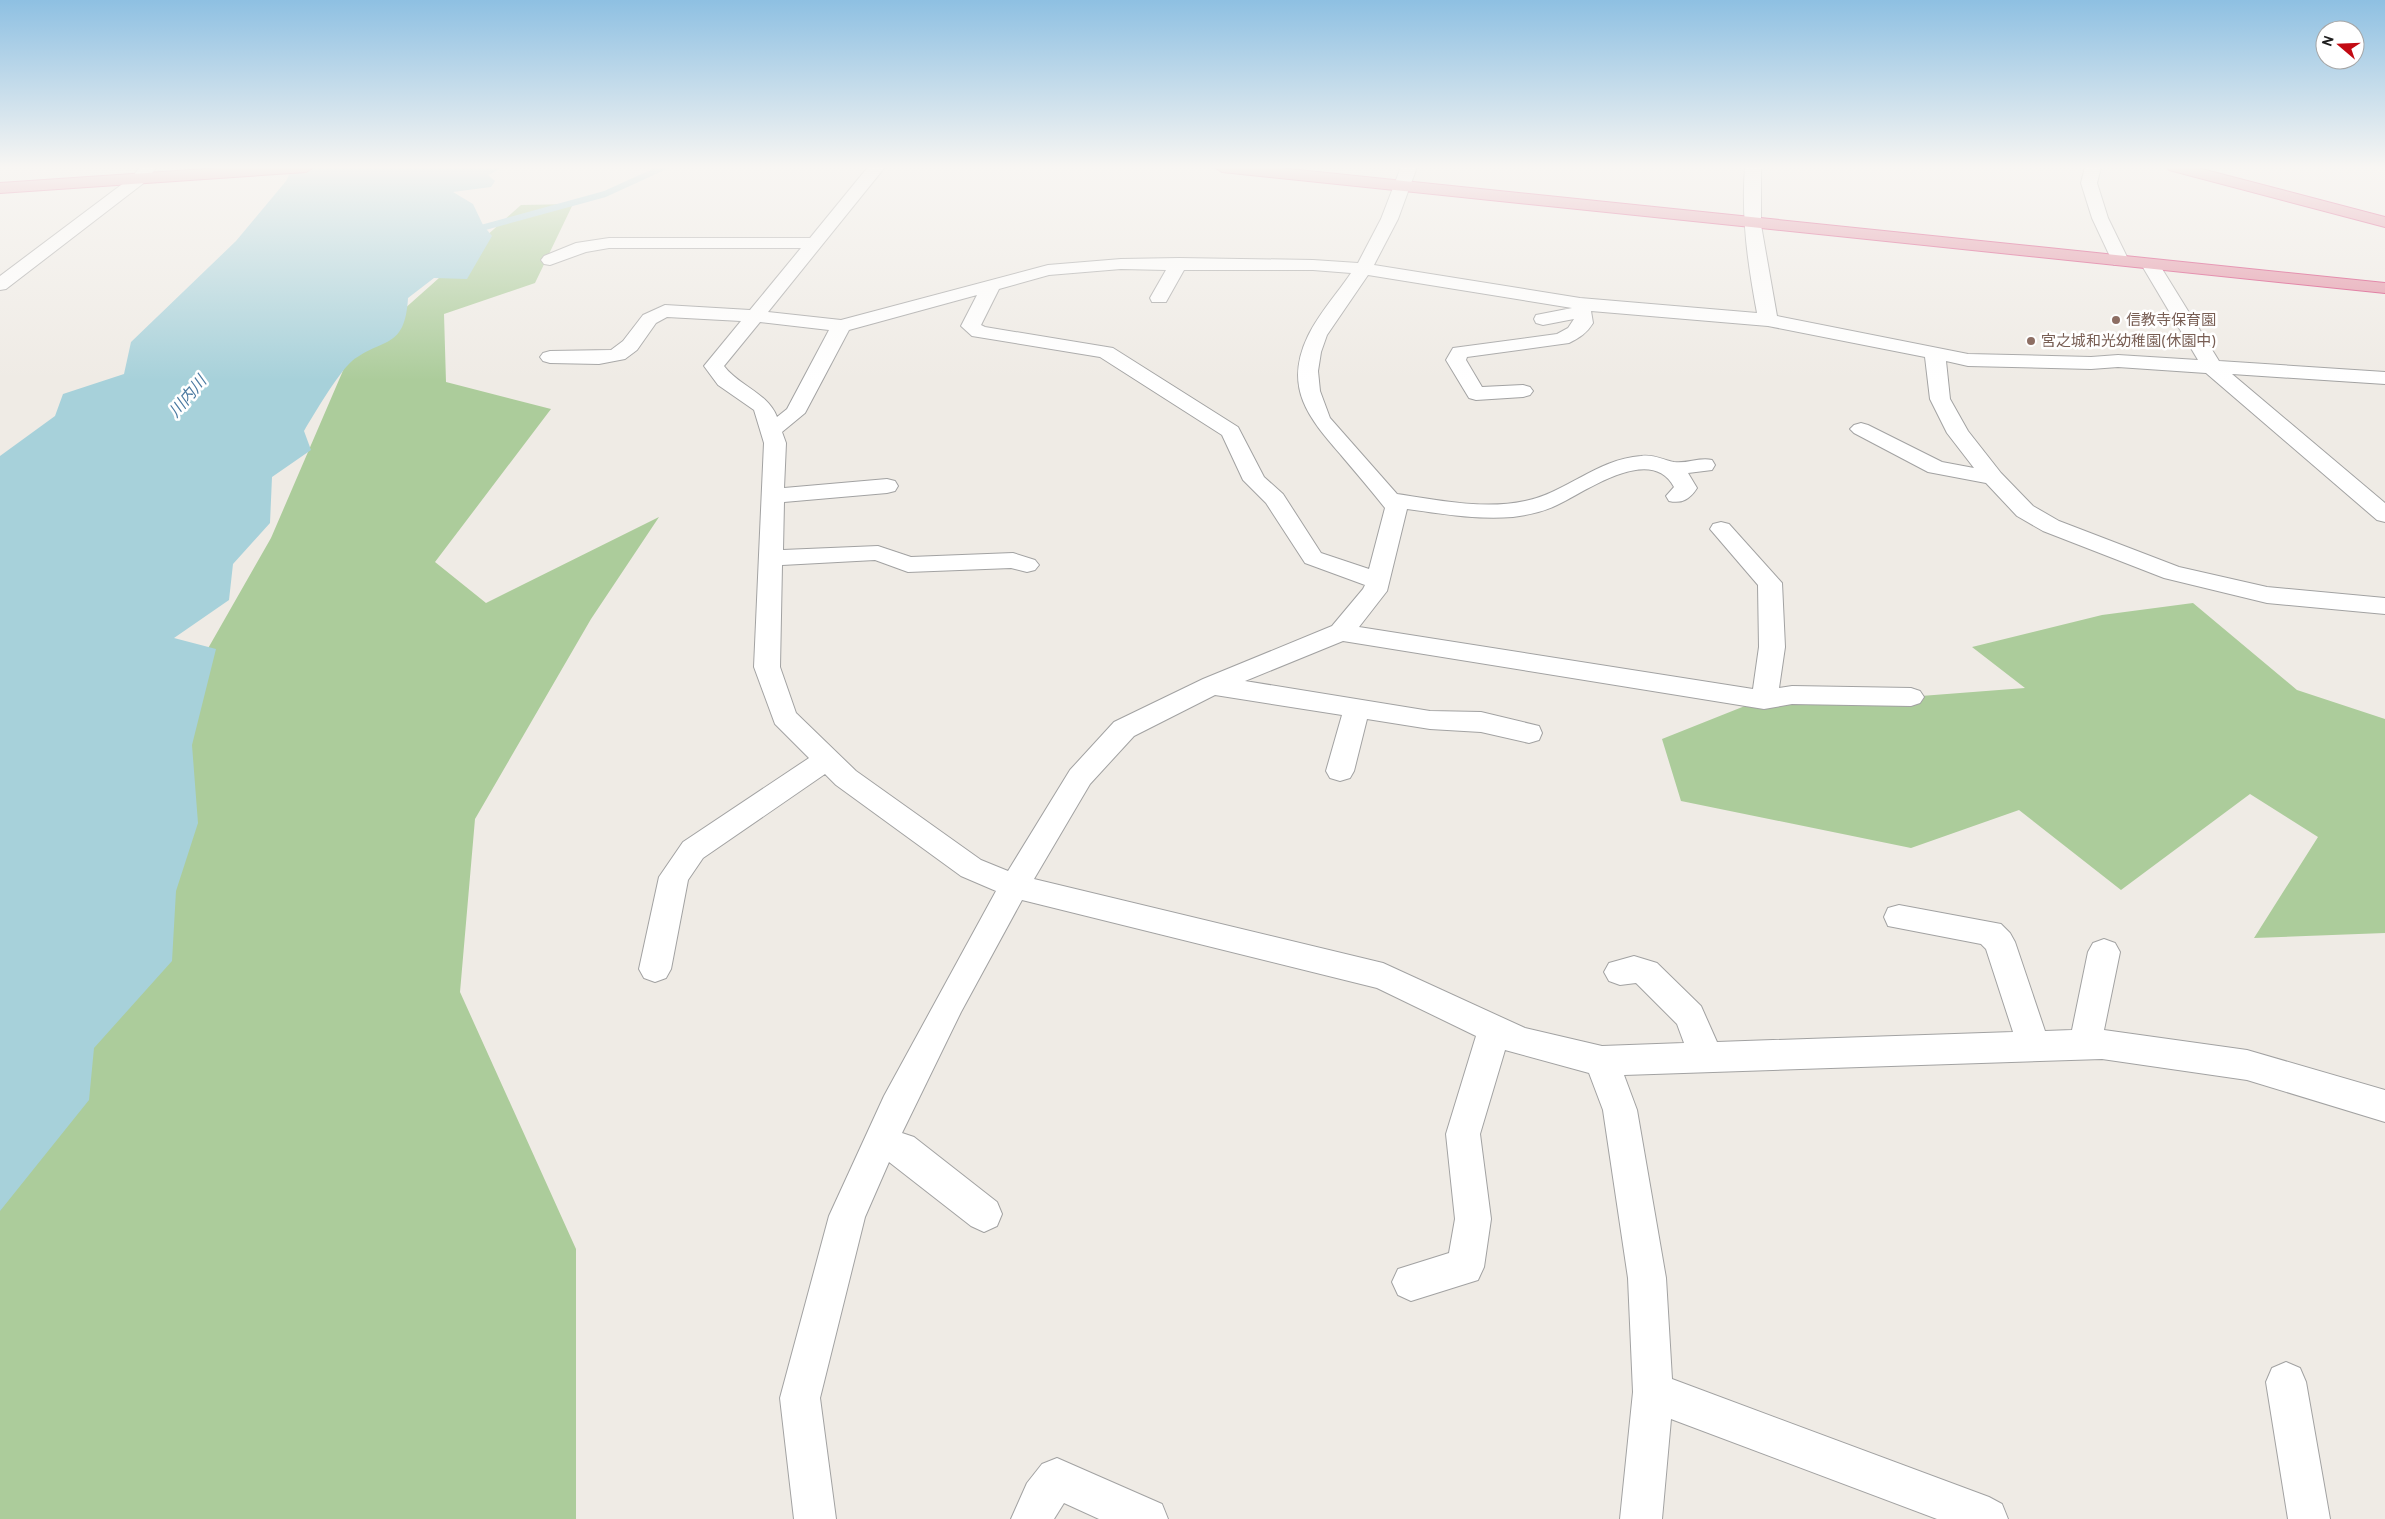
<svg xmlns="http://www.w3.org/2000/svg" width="2385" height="1519" font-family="Overpass,'Noto Sans JP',sans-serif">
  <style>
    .forest { fill: #accc9b }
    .water { fill: #a7d1da }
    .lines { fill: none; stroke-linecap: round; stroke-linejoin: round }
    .stream { stroke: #a7d1da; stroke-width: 6 }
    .minor-casing { stroke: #a2a2a2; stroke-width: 2 }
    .highway-casing { stroke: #d12d6d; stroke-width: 2 }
    .minor { fill: #fff; fill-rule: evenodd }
    .highway { fill: #e290a3; fill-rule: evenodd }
    .education-dot { fill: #8d6e63; stroke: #fff; stroke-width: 2 }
    .labels { text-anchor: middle; stroke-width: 5; stroke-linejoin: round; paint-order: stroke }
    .far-education-label { font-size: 15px; fill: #785e54; stroke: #fff; text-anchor: start }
    .far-water-label { font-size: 16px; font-style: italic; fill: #4c7aa1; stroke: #fff }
  </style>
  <rect width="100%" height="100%" fill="#efebe5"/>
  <!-- forest -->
  <path class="forest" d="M573,204L535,283L444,314L446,382L551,409L435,562L486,603L659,517L591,619L475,819L460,992L576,1249V1519H0V1065L105,829L271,538L348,359L521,205Z
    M2193,603L2297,690L2385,719V933L2254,938L2318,837L2250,794L2121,890L2019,810L1911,848L1681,801L1662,739L1780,692L1895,698L2025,688L1972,647L2102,615Z"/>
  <!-- water -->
  <path class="water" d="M293,167H504L488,175L495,181L491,187L453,192L473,204L483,225L492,236L467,279L434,278L408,298C405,350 383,337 352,361C339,372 314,414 304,431L311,450L272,477L270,523L233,564L229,600L174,638L216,649L192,745L198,823L176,891L172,961L94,1048L89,1100L0,1211V456L55,416L63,394L124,374L131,342L236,241L286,181Z"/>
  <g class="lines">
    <!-- stream -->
    <path class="stream" d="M474,230L605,194L664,167"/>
    <!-- minor casing -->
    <g class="minor-casing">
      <path id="minor" d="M140,167H157L145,182L6,289L0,290V276L133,176Z
        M868,167H885L768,312L841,320L1048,265L1121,259L1179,258L1313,260L1358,263L1381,219L1401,167H1417L1398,219L1374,265L1580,298L1757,313C1748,265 1741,217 1745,167H1761V225L1777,316L1968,354L2091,357L2118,355L2198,360L2141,264L2144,260H2156L2159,264L2219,361L2385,372V384L2232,374L2385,503V522L2377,520L2206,373L2118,367L2091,369L1968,366L1946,361L1950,399L1968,431L2001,473L2033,506L2059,521L2179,567L2267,587L2385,598V614L2267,603L2164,578L2043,531L2017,516L1986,483L1928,472L1854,433L1850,429L1854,425L1861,423L1868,425L1942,462L1974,468L1947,433L1930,399L1925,357L1768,326L1591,311L1593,323C1587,333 1579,338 1569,343L1467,357L1466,360L1482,387L1523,385L1530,387L1533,391L1530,395L1523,397L1476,400L1469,398L1446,360L1453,348L1557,334L1568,328L1574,319L1543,325L1536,323L1534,319L1536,315L1572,308L1368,275L1327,335L1321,352L1318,371L1320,391L1330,418L1397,494C1439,500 1483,510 1525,501C1566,493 1597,459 1641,456C1653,454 1663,460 1674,462C1687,464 1699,457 1712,460L1715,465L1712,470L1688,473L1697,488C1690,499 1682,504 1669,501L1666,496L1674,487C1651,444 1587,491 1557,505C1543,512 1528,515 1513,517C1478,520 1442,514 1407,509L1387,591L1359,627L1753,689L1759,647L1758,585L1710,529L1713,524L1721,522L1729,524L1782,583L1785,647L1779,688L1792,686L1911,688L1920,691L1924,697L1920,703L1911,706L1792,704L1764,709L1343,641L1245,681L1430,711L1481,712L1539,726L1542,733L1539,740L1529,743L1481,732L1430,729L1367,719L1354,771L1350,778L1340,781L1330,778L1326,771L1342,715L1215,695L1134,736L1090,784L1034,879L1383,963L1525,1028L1602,1046L1684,1043L1677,1024L1636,983L1620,985L1609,981L1604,972L1609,963L1634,956L1657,963L1701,1006L1717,1042L2013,1032L1986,949L1981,944L1888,926L1884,917L1888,908L1899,905L2001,924L2010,933L2015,942L2045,1031L2072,1030L2088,952L2093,943L2104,939L2115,943L2120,952L2104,1030L2247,1050L2385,1090V1122L2247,1080L2102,1059L1624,1075L1637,1110L1666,1278L1672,1379L1989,1497L2002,1504L2008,1519H1937L1671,1419L1662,1519H1620L1633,1392L1628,1278L1603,1110L1589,1073L1505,1050L1480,1134L1491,1219L1484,1267L1478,1280L1411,1301L1398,1295L1392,1282L1398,1269L1449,1253L1455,1219L1446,1134L1476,1036L1377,988L1022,900L961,1012L902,1133L914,1137L997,1202L1002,1214L997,1226L984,1232L971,1226L889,1162L865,1217L820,1398L836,1519H794L780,1398L829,1216L884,1096L996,891L961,876L836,785L825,774L703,858L688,880L671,969L666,978L655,982L644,978L639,969L659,877L683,842L809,758L775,724L754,667L764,443L754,410L718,385L704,366L741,321L667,317L656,323L637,350L625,359L599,364L550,363L543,361L540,357L543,353L550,351L611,350L623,341L643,315L665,305L750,310L801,248H609L586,252L550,265L544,264L541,260L544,256L576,243L609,238H810ZM1121,269L1166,270L1150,298L1152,302H1166L1184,270H1313L1351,273C1337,294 1319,313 1308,336C1283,388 1309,418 1341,455C1356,473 1371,490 1385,508L1369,569L1321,553L1283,494L1264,477L1238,427L1113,348L985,327L981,325L999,289L1049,275ZM977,295L961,326L972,336L1100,357L1222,435L1243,480L1266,503L1305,563L1365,585L1363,589L1332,626L1203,679L1114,722L1070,770L1008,871L981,860L856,771L796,713L780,667L782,565L875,560L908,572L1011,568L1027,572L1035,570L1039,565L1035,560L1013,553L911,557L878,546L783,550L784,502L887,493L895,491L898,486L895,481L887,479L784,488L786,443L782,432L805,413L849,330ZM760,322L829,330L787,409L777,417C768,393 739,386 724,366Z
        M2085,167H2101L2097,183L2108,218L2129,261L2126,265H2114L2092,218L2081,183Z
        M2286,1362L2300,1368L2306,1382L2330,1519H2288L2266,1382L2272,1368Z
        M1057,1458L1162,1504L1168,1519H1099L1064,1503L1054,1519H1011L1027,1483L1042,1464Z"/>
    </g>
    <!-- highway casing -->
    <g class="highway-casing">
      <path id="highway" d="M235,167H314L306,172L0,193V183Z
        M1214,167H1269L2385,283V293L1222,172Z
        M2167,167H2194L2385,217V227L2169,170Z"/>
    </g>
    <!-- minor -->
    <use href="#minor" class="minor"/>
    <!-- highway -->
    <use href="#highway" class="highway"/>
  </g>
  <!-- sky -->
  <linearGradient id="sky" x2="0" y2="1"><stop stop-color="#8ec0e2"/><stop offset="0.44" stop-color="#f8f6f3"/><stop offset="1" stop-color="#f8f6f3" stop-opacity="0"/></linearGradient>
  <rect width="2385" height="380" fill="url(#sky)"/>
  <!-- markers -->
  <g class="education-dot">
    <circle cx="2116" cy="320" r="5"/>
    <circle cx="2031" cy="341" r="5"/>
  </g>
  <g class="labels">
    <!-- far-education labels -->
    <g class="far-education-label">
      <text x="2126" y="325">信教寺保育園</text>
      <text x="2041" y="346">宮之城和光幼稚園(休園中)</text>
    </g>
    <!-- far-water labels -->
    <g class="far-water-label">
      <text transform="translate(187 396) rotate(-50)" y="6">川内川</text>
    </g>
  </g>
  <!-- north arrow -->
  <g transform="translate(2340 45) rotate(289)"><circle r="24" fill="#ffffff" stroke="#a5a5a5"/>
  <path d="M0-4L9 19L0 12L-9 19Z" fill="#c20a13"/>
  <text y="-8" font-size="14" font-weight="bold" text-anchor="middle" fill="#1e1e1e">N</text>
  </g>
</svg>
